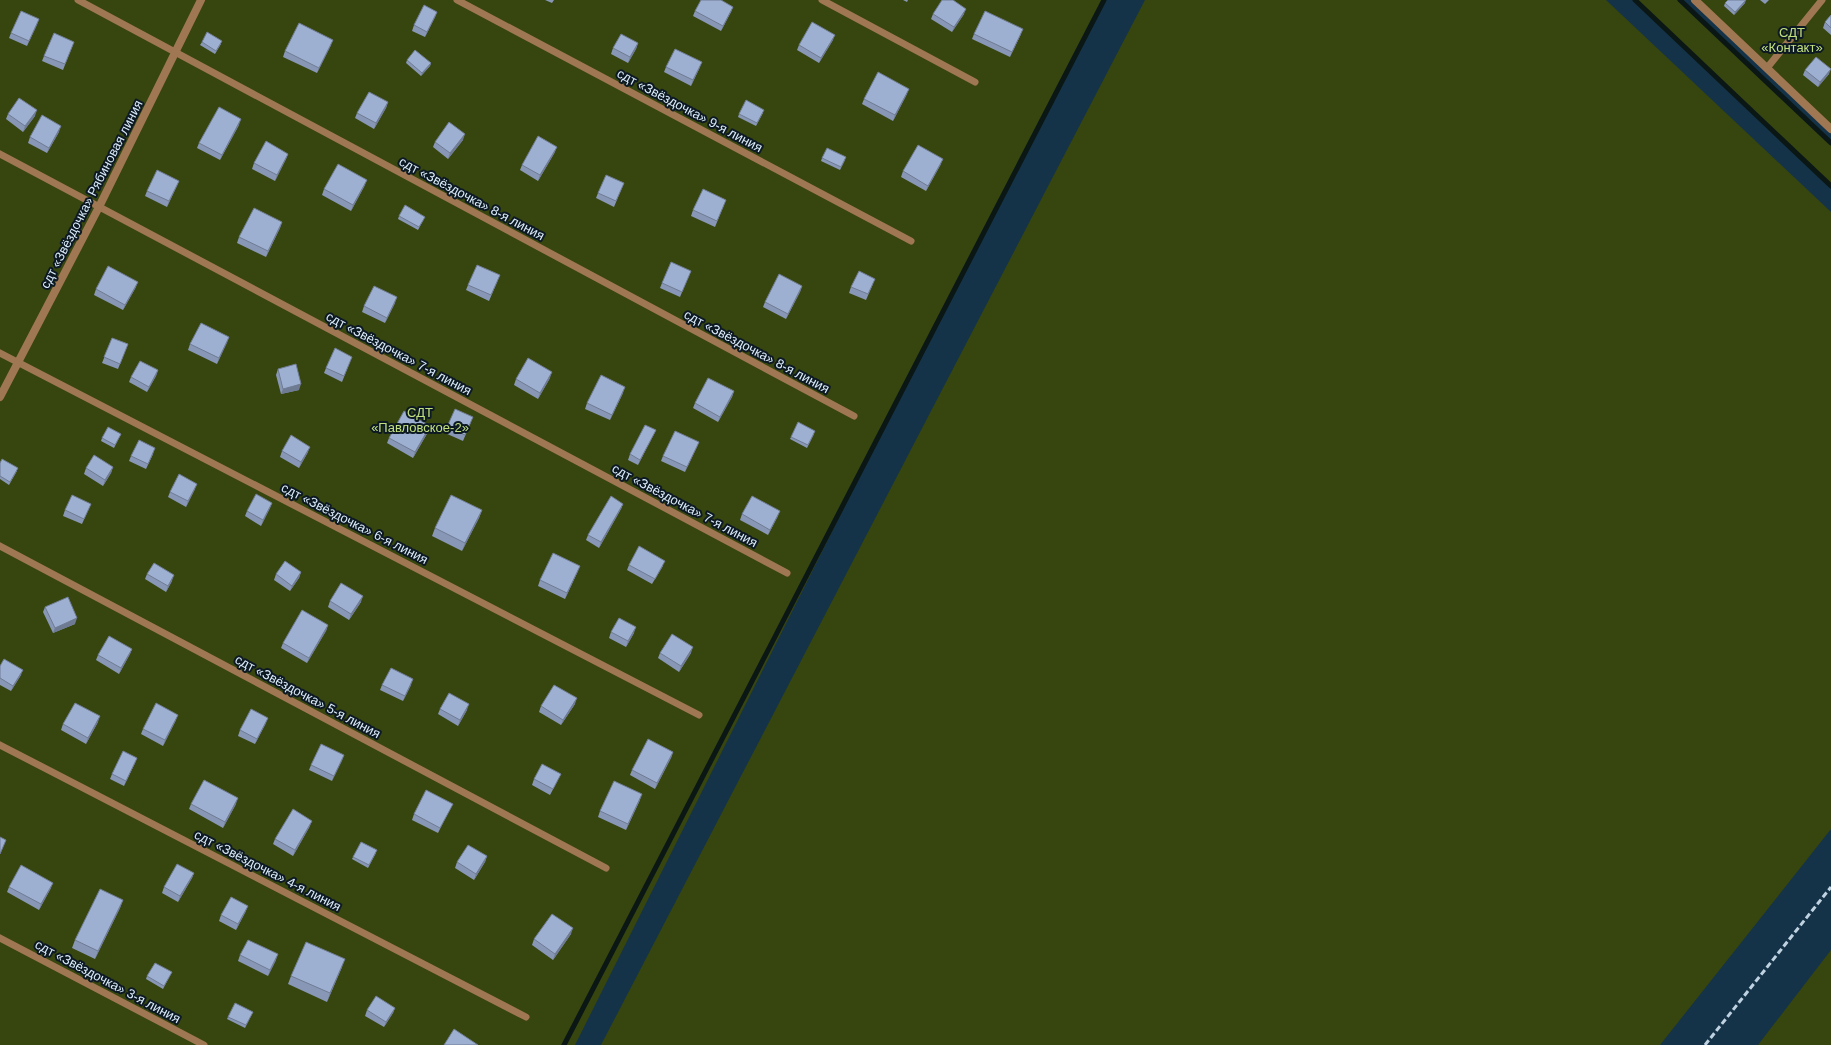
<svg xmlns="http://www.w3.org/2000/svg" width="1831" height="1045" font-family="Helvetica,sans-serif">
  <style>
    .green { fill: #37450f }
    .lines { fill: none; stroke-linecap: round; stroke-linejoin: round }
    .stream { stroke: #0a1715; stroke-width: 5 }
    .lane { stroke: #9f7753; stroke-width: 7 }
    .street { stroke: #9f7753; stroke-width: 8 }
    .rail { stroke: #bfd2e1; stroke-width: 3; stroke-dasharray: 6 3; stroke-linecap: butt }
    .wall { fill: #8897b5 }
    .shaded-wall { fill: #6f7b93 }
    .building { fill: #9eb0d2; stroke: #6f7b93 }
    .labels { text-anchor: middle; stroke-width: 4; stroke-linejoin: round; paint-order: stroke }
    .park-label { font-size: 13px; fill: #c2e07d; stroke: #0d1923 }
    .street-label { font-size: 13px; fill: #dbecfa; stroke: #0d1923 }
  </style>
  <rect width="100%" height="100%" fill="#153348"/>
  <!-- green -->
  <path class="green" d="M0,0H1104L914,368L575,1045H0Z
    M1145,0H1606L1831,212V829L1660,1045H601Z
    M1635,0H1680L1831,143V186Z
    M1694,0H1831V131Z
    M1831,950V1045H1758Z"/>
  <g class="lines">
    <!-- stream -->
    <path class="stream" d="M1635,0L1831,186
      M1680,0L1831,143
      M564,1045L1104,0"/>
    <!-- lane -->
    <path class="lane" d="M78,0L854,416
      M457,0L911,241
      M822,0L975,82
      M1767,68L1822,0
      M0,154L787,573
      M0,353L699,715
      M0,546L606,868
      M0,745L526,1017
      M0,938L204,1045"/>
    <!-- street -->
    <path class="street" d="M1695,0L1831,129
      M0,397L99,207L201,0"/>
    <!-- rail -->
    <path class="rail" d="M1705,1045L1831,887"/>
  </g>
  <!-- wall -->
  <path class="wall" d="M545,0H554L552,3Z
    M903,0H908L907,2Z
    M1760,0H1769L1765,4Z
    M1725,3H1745L1734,15L1724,6Z
    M733,7L731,12L721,31L693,16L695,11Z
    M437,12L435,17L425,37L412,31L414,25Z
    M933,14H964L952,32L931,19Z
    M1831,15V35L1823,28L1825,22Z
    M39,19L27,46L9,38L11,33Z
    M974,34H1021L1010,57L972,39Z
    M833,40L819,63L797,50L799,45Z
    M74,42L63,70L42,61L44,56Z
    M202,42L221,44L215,54L200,45Z
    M638,43L636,49L628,63L611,54L613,48Z
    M331,45L317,73L283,57L285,51Z
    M407,60L431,63L430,66L421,76L406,63Z
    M666,67H700L691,86L664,72Z
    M1805,70L1829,74L1818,87L1803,75Z
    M907,94L893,121L862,104L864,99Z
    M388,102L386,108L374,129L355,118L357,113Z
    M763,113L756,126L738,117L739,114Z
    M8,114L35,116L23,132L6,119Z
    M239,125L220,160L197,148L199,143Z
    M59,132L47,153L28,143L30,137Z
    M463,140L448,159L433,147L435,142Z
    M555,152L538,181L520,170L522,165Z
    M288,154L286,159L275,181L252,169L254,163Z
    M822,158L845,160L840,170L821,161Z
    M941,164L926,191L901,177L903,171Z
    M179,181L167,207L145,196L147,191Z
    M624,183L614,207L596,198L598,193Z
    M365,185L351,211L322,195L324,189Z
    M724,205L715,227L691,216L693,210Z
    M399,216L424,219L418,230L398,219Z
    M282,222L280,228L266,257L237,243L239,237Z
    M691,271L680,297L660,288L662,283Z
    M498,280L489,301L466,290L468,285Z
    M873,284L866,300L849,293L851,287Z
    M802,286L800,292L786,319L763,307L765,302Z
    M136,287L123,310L94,295L96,289Z
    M395,303L385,323L362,312L364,306Z
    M229,337L217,364L188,350L190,344Z
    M112,338L128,344L118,369L102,363Z
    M350,362L342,382L324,373L326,368Z
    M278,369L299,390L281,394L276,375Z
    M158,370L156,376L147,392L129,382L131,377Z
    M550,378L538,399L514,385L516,379Z
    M734,391L732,397L718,422L693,408L695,403Z
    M623,393L610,420L585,409L587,403Z
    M471,422L463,441L445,433L447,427Z
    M656,430L653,436L638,465L628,460L630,454Z
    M428,432L413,458L387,443L389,438Z
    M121,434L114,448L101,441L102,438Z
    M814,434L807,448L790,439L791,437Z
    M699,442L685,472L661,461L663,456Z
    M282,451L308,452L299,468L280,457Z
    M153,454L146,469L129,461L131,456Z
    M0,463L17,471L9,485L0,479Z
    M113,467L111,473L103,486L84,474L86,468Z
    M195,489L186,507L168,497L170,492Z
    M272,503L270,508L261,526L245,516L247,511Z
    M91,504L82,524L63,516L65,510Z
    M623,504L621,509L599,548L586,540L588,535Z
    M482,510L479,518L462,551L432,536L435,528Z
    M742,514L778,516L768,535L740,520Z
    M629,565L663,566L652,584L627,570Z
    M578,571L565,599L538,586L540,580Z
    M301,572L299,578L290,591L274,580L276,574Z
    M147,574L172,581L166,592L145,579Z
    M330,601L361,602L349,620L328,607Z
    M45,607L75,624L53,633L43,612Z
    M328,625L326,631L307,663L281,648L283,643Z
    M611,632L634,633L626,647L609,638Z
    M132,649L130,654L119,674L96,660L98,655Z
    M660,653H691L679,672L658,658Z
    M0,666L21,675L11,691L0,685Z
    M382,685H411L403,701L380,690Z
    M575,704L561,725L539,712L541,706Z
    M440,709L467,710L458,726L438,714Z
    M176,720L163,746L141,734L143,729Z
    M98,722L86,744L61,730L63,724Z
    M266,723L255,744L238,736L240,730Z
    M673,752L671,758L655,789L630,775L632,770Z
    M344,755L332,781L309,770L311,765Z
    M137,758L135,763L124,786L110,779L112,774Z
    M534,779L558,780L550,795L532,785Z
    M640,800L626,830L598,817L600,811Z
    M191,804H236L223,828L189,809Z
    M450,809L438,833L412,820L414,814Z
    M310,826L293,856L273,844L275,839Z
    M376,853L368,868L352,859L353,857Z
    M487,856L485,862L474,880L455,868L457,862Z
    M194,873L192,878L178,902L162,893L164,887Z
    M9,887L51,888L39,910L7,892Z
    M123,900L120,908L95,959L72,948L75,940Z
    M246,911L236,930L219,921L221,915Z
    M571,934L553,960L532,945L534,939Z
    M240,955L276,960L268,976L238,961Z
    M342,967L327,1002L288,984L291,976Z
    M172,972L163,989L146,979L147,976Z
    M395,1008L393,1013L384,1027L365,1016L367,1010Z
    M253,1012L245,1028L227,1019L228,1017Z"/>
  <!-- shaded-wall -->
  <path class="shaded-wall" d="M1746,0L1745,3L1734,15L1735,12Z
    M733,7L731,12L721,31L723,26Z
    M966,9L964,14L952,32L954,27Z
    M437,12L435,17L425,37L427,32Z
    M39,19L37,25L27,46L29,41Z
    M1023,29L1021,34L1010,57L1012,52Z
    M835,35L833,40L819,63L821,58Z
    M333,40L331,45L317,73L319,68Z
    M638,43L636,49L628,63L630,57Z
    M702,62L700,67L691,86L693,80Z
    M431,63L430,66L421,76L422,73Z
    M1831,69L1829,74L1818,87L1820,82Z
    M909,89L907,94L893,121L895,115Z
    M388,102L386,108L374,129L376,123Z
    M37,110L35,116L23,132L25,126Z
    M241,119L239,125L220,160L222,155Z
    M61,126L59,132L47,153L49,148Z
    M465,134L463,140L448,159L450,153Z
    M557,147L555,152L538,181L540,175Z
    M288,154L286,159L275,181L277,175Z
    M943,159L941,164L926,191L928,186Z
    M367,180L365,185L351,211L353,205Z
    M179,181L177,186L167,207L169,201Z
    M282,222L280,228L266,257L268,251Z
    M138,282L136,287L123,310L125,305Z
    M802,286L800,292L786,319L788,314Z
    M397,297L395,303L385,323L387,318Z
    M229,337L227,343L217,364L219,358Z
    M158,370L156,376L147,392L149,387Z
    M552,372L550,378L538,399L540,393Z
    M301,384L299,390L281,394L283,389Z
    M625,387L623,393L610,420L612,415Z
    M734,391L732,397L718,422L720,417Z
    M430,426L428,432L413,458L415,452Z
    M656,430L653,436L638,465L640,460Z
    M699,442L697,447L685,472L687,467Z
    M310,447L308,452L299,468L301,462Z
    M155,448L153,454L146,469L148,464Z
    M113,467L111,473L103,486L105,480Z
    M197,484L195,489L186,507L188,501Z
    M272,503L270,508L261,526L263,520Z
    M623,504L621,509L599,548L601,542Z
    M482,510L479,518L462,551L465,543Z
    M780,511L778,516L768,535L770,530Z
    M580,566L578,571L565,599L567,593Z
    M301,572L299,578L290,591L292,586Z
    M174,575L172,581L166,592L168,586Z
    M363,596L361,602L349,620L351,614Z
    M77,618L75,624L53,633L55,628Z
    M328,625L326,631L307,663L309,658Z
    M636,627L634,633L626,647L628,641Z
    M693,647L691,653L679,672L681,666Z
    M132,649L130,654L119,674L121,668Z
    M23,670L21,675L11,691L13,686Z
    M413,679L411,685L403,701L405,696Z
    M577,698L575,704L561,725L563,720Z
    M469,704L467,710L458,726L460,720Z
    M178,715L176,720L163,746L165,740Z
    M100,716L98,722L86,744L88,738Z
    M268,718L266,723L255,744L257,739Z
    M673,752L671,758L655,789L657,783Z
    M344,755L342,761L332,781L334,776Z
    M137,758L135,763L124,786L126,781Z
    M642,794L640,800L626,830L628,824Z
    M238,798L236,804L223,828L225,822Z
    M312,821L310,826L293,856L295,850Z
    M487,856L485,862L474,880L476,874Z
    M194,873L192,878L178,902L180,896Z
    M53,883L51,888L39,910L41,904Z
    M123,900L120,908L95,959L98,951Z
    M248,906L246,911L236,930L238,924Z
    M573,928L571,934L553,960L555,954Z
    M278,954L276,960L268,976L270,970Z
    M345,959L342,967L327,1002L330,993Z
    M395,1008L393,1013L384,1027L386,1022Z"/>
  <!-- building -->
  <path class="building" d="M701,0H721L733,7L723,26L695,11Z
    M942,0H953L966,9L954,27L933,14Z
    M1728,0H1746L1735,12L1725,3Z
    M424,5L437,12L427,32L414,25Z
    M21,11L39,19L29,41L11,33Z
    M985,11L1023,29L1012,52L974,34Z
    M1831,15V28L1825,22Z
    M812,22L835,35L821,58L799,45Z
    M299,23L333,40L319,68L285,51Z
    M207,32L222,41L216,51L202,42Z
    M54,33L74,42L65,64L44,56Z
    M621,34L638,43L630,57L613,48Z
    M675,49L702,62L693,80L666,67Z
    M415,50L431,63L422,73L407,60Z
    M1816,57L1831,69L1820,82L1805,70Z
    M878,72L909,89L895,115L864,99Z
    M369,92L388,102L376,123L357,113Z
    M19,98L37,110L25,126L8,114Z
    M746,100L764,110L757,123L739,114Z
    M219,107L241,119L222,155L199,143Z
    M42,115L61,126L49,148L30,137Z
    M449,122L465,134L450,153L435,142Z
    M538,136L557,147L540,175L522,165Z
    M266,141L288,154L277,175L254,163Z
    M918,145L943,159L928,186L903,171Z
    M827,148L846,157L841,167L822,158Z
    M338,164L367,180L353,205L324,189Z
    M157,170L179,181L169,201L147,191Z
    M606,175L624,183L616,201L598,193Z
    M703,189L726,200L717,221L693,210Z
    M405,205L425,217L419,227L399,216Z
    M254,208L282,222L268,251L239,237Z
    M671,262L691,271L682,292L662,283Z
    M477,265L500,275L491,295L468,285Z
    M108,266L138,282L125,305L96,289Z
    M859,271L875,279L868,294L851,287Z
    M779,274L802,286L788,314L765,302Z
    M374,286L397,297L387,318L364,306Z
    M201,323L229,337L219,358L190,344Z
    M112,338L128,344L120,364L104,357Z
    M335,348L352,357L344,376L326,368Z
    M528,358L552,372L540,393L516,379Z
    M140,361L158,370L149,387L131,377Z
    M296,364L301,384L283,389L278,369Z
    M601,375L625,387L612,415L587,403Z
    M708,378L734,391L720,417L695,403Z
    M455,409L473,417L465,435L447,427Z
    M404,411L430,426L415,452L389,438Z
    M798,422L815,431L808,445L791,437Z
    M645,425L656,430L640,460L630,454Z
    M108,427L121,434L115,445L102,438Z
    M675,431L699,442L687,467L663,456Z
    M291,435L310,447L301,462L282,451Z
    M139,440L155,448L148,464L131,456Z
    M94,455L113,467L105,480L86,468Z
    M2,459L18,468L10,482L0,476V463Z
    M179,474L197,484L188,501L170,492Z
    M256,494L272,503L263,520L247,511Z
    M72,495L91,504L84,519L65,510Z
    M451,495L482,510L465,543L435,528Z
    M611,496L623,504L601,542L588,535Z
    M752,496L780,511L770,530L742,514Z
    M639,546L665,561L655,579L629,565Z
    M553,553L580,566L567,593L540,580Z
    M285,561L301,572L292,586L276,574Z
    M154,563L174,575L168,586L147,574Z
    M341,583L363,596L351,614L330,601Z
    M68,597L77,618L55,628L45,607Z
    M302,610L328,625L309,658L283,643Z
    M619,618L636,627L628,641L611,632Z
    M672,634L693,647L681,666L660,653Z
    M109,636L132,649L121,668L98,655Z
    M4,659L23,670L13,686L0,678V666Z
    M391,668L413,679L405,696L382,685Z
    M554,685L577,698L563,720L541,706Z
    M449,693L469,704L460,720L440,709Z
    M75,703L100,716L88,738L63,724Z
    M156,703L178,715L165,740L143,729Z
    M251,709L268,718L257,739L240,730Z
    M648,739L673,752L657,783L632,770Z
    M321,744L344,755L334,776L311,765Z
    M123,751L137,758L126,781L112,774Z
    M542,764L561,774L553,789L534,779Z
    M204,780L238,798L225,822L191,804Z
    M614,781L642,794L628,824L600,811Z
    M426,790L453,804L440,828L414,814Z
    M293,809L312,821L295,850L275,839Z
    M0,837L6,840L0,854Z
    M361,842L377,850L369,865L353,857Z
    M468,845L487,856L476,874L457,862Z
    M177,864L194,873L180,896L164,887Z
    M21,865L53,883L41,904L9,887Z
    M100,889L123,900L98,951L75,940Z
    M231,897L248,906L238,924L221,915Z
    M552,914L573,928L555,954L534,939Z
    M248,940L278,954L270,970L240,955Z
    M306,942L345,959L330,993L291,976Z
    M155,963L172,972L164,986L147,976Z
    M376,996L395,1008L386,1022L367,1010Z
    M235,1003L253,1012L246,1025L228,1017Z
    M454,1029L478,1045H444Z"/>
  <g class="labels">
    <!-- park labels -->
    <g class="park-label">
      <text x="1792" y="37">СДТ<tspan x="1792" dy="15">«Контакт»</tspan></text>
      <text x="420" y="417">СДТ<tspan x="420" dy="15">«Павловское-2»</tspan></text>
    </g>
    <!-- street labels -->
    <g class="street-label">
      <text transform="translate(690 110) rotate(28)" y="5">сдт «Звёздочка» 9-я линия</text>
      <text transform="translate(91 194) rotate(-63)" y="5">сдт «Звёздочка» Рябиновая линия</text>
      <text transform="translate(472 198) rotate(28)" y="5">сдт «Звёздочка» 8-я линия</text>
      <text transform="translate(757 351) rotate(28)" y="5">сдт «Звёздочка» 8-я линия</text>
      <text transform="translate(399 353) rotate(28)" y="5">сдт «Звёздочка» 7-я линия</text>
      <text transform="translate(685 505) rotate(28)" y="5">сдт «Звёздочка» 7-я линия</text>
      <text transform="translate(355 523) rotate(27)" y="5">сдт «Звёздочка» 6-я линия</text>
      <text transform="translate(308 696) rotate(28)" y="5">сдт «Звёздочка» 5-я линия</text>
      <text transform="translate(268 870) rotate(27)" y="5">сдт «Звёздочка» 4-я линия</text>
      <text transform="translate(108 981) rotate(28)" y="5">сдт «Звёздочка» 3-я линия</text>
    </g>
  </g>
</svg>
